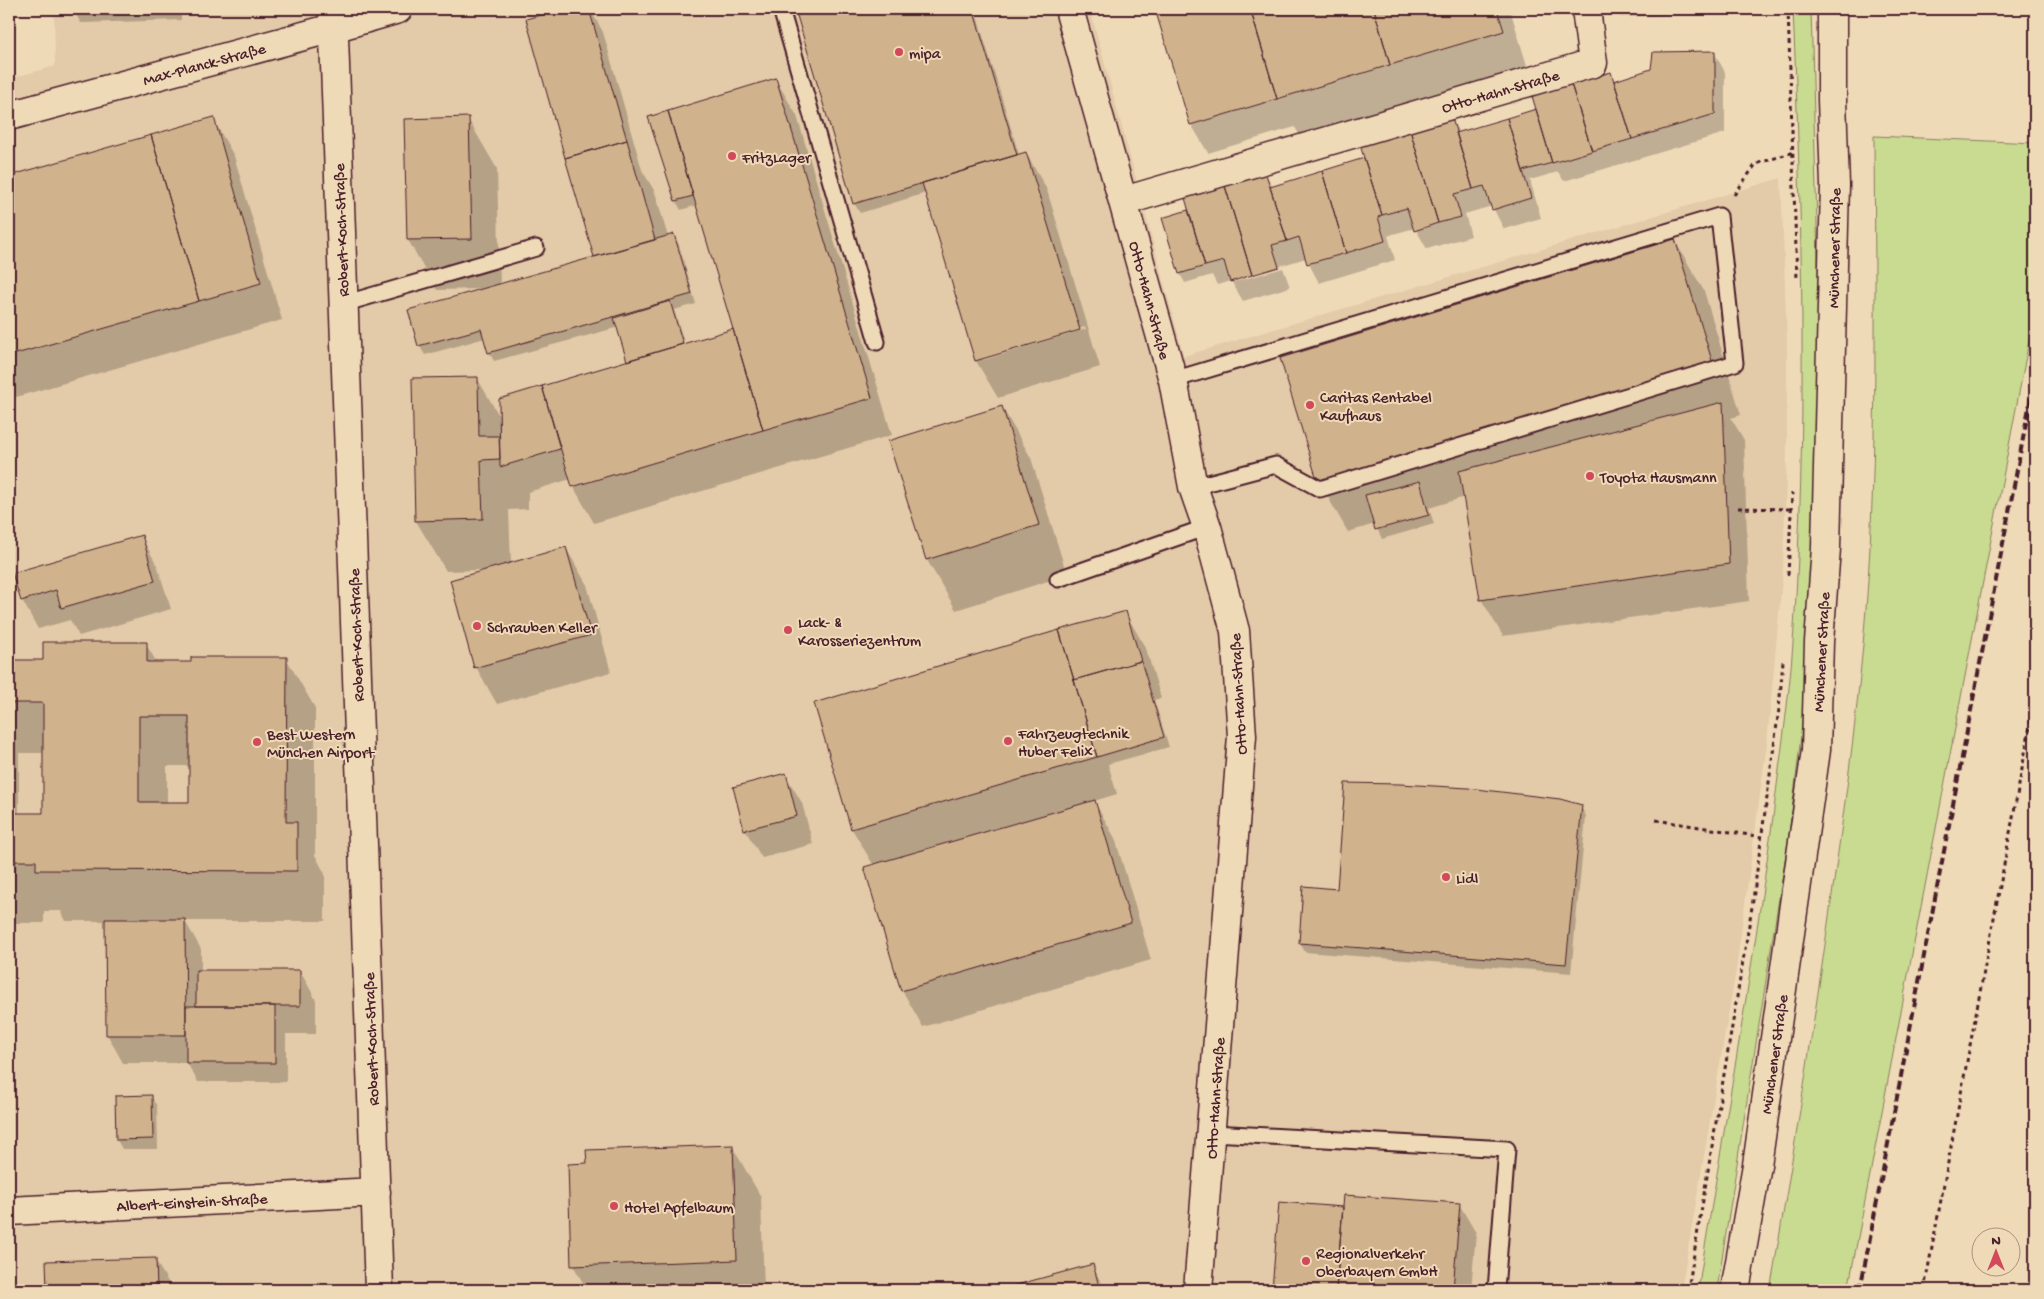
<svg xmlns="http://www.w3.org/2000/svg" width="2044" height="1299" font-family="'Gochi Hand',sans-serif">
  <style>
    .built { fill: #e3caa8 }
    .green { fill: #c8db90; stroke: #897d5e }
    .shadow { fill: #0003; fill-rule: evenodd }
    .building { fill: #d0b38d; stroke: #4a1f2b; fill-rule: evenodd }
    .lines { fill: none; stroke-linecap: round; stroke-linejoin: round }
    .service-casing { stroke: #4a1f2b; stroke-width: 19 }
    .minor-casing { stroke: #4a1f2b; stroke-width: 31 }
    .tertiary-casing { stroke: #4a1f2b; stroke-width: 31 }
    .path { stroke: #4a1f2b; stroke-width: 3; stroke-dasharray: 4 4; stroke-linecap: butt }
    .service { stroke: #efdab8; stroke-width: 15 }
    .minor { stroke: #efdab8; stroke-width: 28 }
    .tertiary { stroke: #efdab8; stroke-width: 28 }
    .rail { stroke: #4a1f2b; stroke-width: 4; stroke-dasharray: 8 4; stroke-linecap: butt }
    .poi-dot { fill: #d1495b; stroke: #efdab8; stroke-width: 2 }
    .labels { text-anchor: middle; stroke-width: 4; stroke-linejoin: round; paint-order: stroke }
    .poi-label { font-size: 16px; fill: #4a1f2b; stroke: #efdab8; text-anchor: start }
    .street-label { font-size: 16px; fill: #4a1f2b; stroke: #efdab8 }
  </style>
  <rect width="100%" height="100%" fill="#efdab8"/>
  <filter id="ink" filterUnits="userSpaceOnUse"><feTurbulence type="fractalNoise" baseFrequency=".02" numOctaves="2"/><feDisplacementMap in="SourceGraphic" scale="10" xChannelSelector="R" yChannelSelector="G"/><feConvolveMatrix kernelMatrix="1 2 1 2 8 2 1 2 1" color-interpolation-filters="sRGB"/></filter>
  <g filter="url(#ink)">
    <!-- built -->
    <path class="built" d="M54,9H1090L1184,356L1781,178L1787,343V450L1783,570L1767,743L1736,970L1681,1290H9V79L55,66Z"/>
    <!-- green -->
    <path class="green" d="M1793,9H1811L1820,334L1818,467L1808,657L1800,745L1789,835L1717,1290H1698C1723,1133 1752,975 1773,817C1780,759 1789,701 1793,643C1808,432 1802,220 1793,9Z
      M1874,136L2035,143V309L1848,1290H1770C1794,1154 1815,1018 1834,881C1847,790 1859,700 1866,609C1878,452 1875,294 1874,136Z"/>
    <!-- shadow -->
    <path class="shadow" d="M75,9H181V20L81,23L75,13Z
      M568,9H590L603,32L642,170L655,192L668,237L674,236L679,245L696,304L674,310L685,345L735,330L697,205L681,210L676,201L650,117L776,80L797,116L892,435L594,523L573,486L571,479L528,492V509L509,510L511,564L566,548L587,585L611,672L497,704L476,667L485,570L446,571L416,521L477,378L501,419L541,388L544,392L629,361L619,327L494,361L489,352L485,338L425,355L419,345L482,289L437,290L408,240L468,119L497,169L500,285L595,258L528,20Z
      M796,9H975L1019,155L1026,153L1047,190L1100,367L998,398L976,361L926,193L860,213L854,203ZM1085,327L1086,329L983,360V357Z
      M1157,9H1257L1259,14L1275,9H1510L1532,82L1307,149L1295,127L1208,153L1191,124Z
      M1615,9H1685V14L1620,17Z
      M1714,52L1725,72V133L1564,181L1558,172L1530,180L1541,218L1504,229L1492,206L1465,214L1471,236L1427,249L1415,228L1393,234L1388,236L1395,260L1319,283L1306,258L1234,280V282L1283,268L1290,287L1243,301L1231,281L1217,285L1212,275L1185,283L1180,274L1188,212L1191,216L1266,175L1273,187L1366,159L1451,119L1460,134L1537,110L1610,73L1615,81Z
      M213,119L234,156L282,320L9,399V177Z
      M1675,241L1704,291L1741,415L1731,418L1744,440L1749,601L1503,636L1481,599L1465,497L1429,508L1434,524L1382,539L1375,524L1348,532L1319,482Z
      M1002,407L1031,458L1067,575L956,610L927,560L890,442Z
      M141,536L157,565L171,609L79,636L70,620L38,629L22,600Z
      M1125,612L1146,649L1161,698L1154,700L1169,747L1108,764L1117,794L1094,801L1115,838L1151,960L923,1027L902,990L874,866L852,829L815,703Z
      M9,616L14,633L9,635Z
      M146,644L157,663H192L286,658L315,708V855L325,874V921H185L201,949V972L300,971L316,1000V1034H286V1082H198L187,1063H123L107,1034L106,921H66L61,911H44V923H9V661H44ZM19,753H44V815L19,814ZM167,766H190V803H167Z
      M785,774L802,803L813,844L762,858L745,830Z
      M1581,807L1586,816L1571,973L1305,952L1300,943L1304,888L1338,890Z
      M151,1097L157,1106L158,1149H122L117,1140Z
      M732,1146L761,1197L764,1290H587L573,1265Z
      M1280,1203L1344,1208L1459,1204L1476,1233L1471,1290H1273Z
      M155,1260L173,1290H48V1263Z
      M1092,1265L1105,1290H1002Z"/>
    <!-- building -->
    <path class="building" d="M74,9H176V11L74,14Z
      M563,9H589L627,140L565,158L526,19Z
      M795,9H973L1017,155L853,204Z
      M1155,9H1250L1277,99L1190,125Z
      M1271,9H1374L1390,65L1277,99L1252,14Z
      M1374,9H1497L1504,31L1390,65Z
      M1715,51V114L1632,139L1614,81L1651,69L1653,52Z
      M1611,72L1632,139L1592,151L1571,84Z
      M776,78L872,398L763,430L668,111Z
      M1571,84L1592,151L1552,163L1532,96Z
      M1536,109L1552,163L1523,171L1507,118Z
      M668,111L693,196L675,201L648,117Z
      M214,117L261,283L199,301L151,135Z
      M469,117L472,239L407,240L404,119Z
      M1452,118L1473,189L1454,194L1461,217L1438,223L1410,130Z
      M1507,118L1531,198L1492,210L1484,186L1473,189L1456,133Z
      M1410,130L1438,223L1414,231L1407,208L1382,215L1360,145Z
      M151,135L199,301L9,356V176Z
      M627,140L655,240L594,257L565,158Z
      M1026,152L1080,330L975,361L922,183Z
      M1364,158L1382,215L1378,217L1385,241L1346,253L1322,171Z
      M1322,171L1346,253L1307,264L1299,237L1287,241L1270,187Z
      M1266,174L1287,241L1272,245L1279,267L1252,275L1225,186Z
      M1225,186L1252,275L1230,282L1224,261L1205,266L1185,198Z
      M1188,210L1205,266L1179,274L1162,218Z
      M674,234L692,294L488,353L481,329L418,346L408,310Z
      M1675,239L1713,364L1318,483L1280,358Z
      M670,301L683,344L627,361L614,318Z
      M733,329L763,430L572,487L542,386Z
      M478,377L479,436H499L500,459L481,460L483,519L415,521L412,378Z
      M542,386L560,449L500,467L499,399Z
      M1723,402L1729,564L1480,600L1459,471Z
      M1002,406L1039,525L926,560L888,441Z
      M1420,481L1429,515L1375,530L1365,495Z
      M142,535L155,581L61,608L56,590L21,601L12,573Z
      M566,547L591,635L474,668L450,580Z
      M1126,611L1141,661L1074,680L1059,630Z
      M1059,630L1097,757L851,829L814,703Z
      M43,642H147V662H191V657H287L286,822H297V871L36,870V861H15V873H9V813H43V703H9V660H43ZM139,716H189V802H139Z
      M1141,661L1164,737L1097,757L1074,680Z
      M786,773L797,816L744,830L733,787Z
      M1345,783L1400,784L1468,788L1560,799L1582,805L1566,964L1299,943L1303,886L1337,889Z
      M1095,800L1131,923L901,991L864,867Z
      M105,919H185L186,1035H106Z
      M196,970H300V1006H196Z
      M186,1006H275V1063H186Z
      M152,1095L153,1139L116,1140L115,1096Z
      M733,1145L737,1260L571,1266L568,1164L587,1163L586,1150Z
      M1344,1195L1460,1203L1453,1290H1336Z
      M1279,1202L1343,1207L1336,1290H1272Z
      M156,1258L157,1290H47L46,1261Z
      M1093,1264L1100,1290H998Z
      M893,1289V1290H827Z"/>
    <g class="lines">
      <!-- service casing -->
      <g class="service-casing">
        <path id="service" d="M781,9L877,342
          M343,304L536,248
          M1173,380L1719,216L1735,363L1320,489L1276,465L1193,487
          M1058,579L1207,527
          M1212,1133L1507,1149L1496,1290"/>
      </g>
      <!-- minor casing -->
      <g class="minor-casing">
        <path id="minor" d="M333,9L379,1290
          M1069,9L1173,380L1193,487L1207,527L1235,631L1242,736L1198,1290
          M9,116L333,28L398,9
          M1124,201L1593,63L1586,9
          M9,1211L376,1192"/>
      </g>
      <!-- tertiary casing -->
      <g class="tertiary-casing">
        <path id="tertiary" d="M1735,1290L1757,1165L1816,750L1819,642L1826,548L1835,185L1832,100V9"/>
      </g>
      <!-- path -->
      <path class="path" d="M1788,9L1797,280
        M1734,195L1756,164L1794,152
        M1738,508L1791,509
        M1788,575L1792,493
        M1656,820L1762,837
        M1688,1290L1752,907L1779,709L1783,661
        M1924,1290L2035,700"/>
      <!-- service -->
      <use href="#service" class="service"/>
      <!-- minor -->
      <use href="#minor" class="minor"/>
      <!-- tertiary -->
      <use href="#tertiary" class="tertiary"/>
      <!-- rail -->
      <path class="rail" d="M1860,1290L2035,376"/>
    </g>
  </g>
  <!-- markers -->
  <g class="poi-dot">
    <circle cx="899" cy="52" r="5"/>
    <circle cx="732" cy="156" r="5"/>
    <circle cx="1310" cy="405" r="5"/>
    <circle cx="1590" cy="476" r="5"/>
    <circle cx="477" cy="626" r="5"/>
    <circle cx="788" cy="630" r="5"/>
    <circle cx="1008" cy="741" r="5"/>
    <circle cx="257" cy="742" r="5"/>
    <circle cx="1446" cy="877" r="5"/>
    <circle cx="614" cy="1206" r="5"/>
    <circle cx="1306" cy="1261" r="5"/>
  </g>
  <g class="labels">
    <!-- poi labels -->
    <g class="poi-label">
      <text x="909" y="58">mipa</text>
      <text x="742" y="162">FritzLager</text>
      <text x="1320" y="402">Caritas Rentabel<tspan x="1320" dy="18">Kaufhaus</tspan></text>
      <text x="1600" y="482">Toyota Hausmann</text>
      <text x="798" y="627">Lack- &amp;<tspan x="798" dy="18">Karosseriezentrum</tspan></text>
      <text x="487" y="632">Schrauben Keller</text>
      <text x="1018" y="738">Fahrzeugtechnik<tspan x="1018" dy="18">Huber Felix</tspan></text>
      <text x="267" y="739">Best Western<tspan x="267" dy="18">München Airport</tspan></text>
      <text x="1456" y="883">Lidl</text>
      <text x="624" y="1212">Hotel Apfelbaum</text>
      <text x="1316" y="1258">Regionalverkehr<tspan x="1316" dy="18">Oberbayern GmbH</tspan></text>
    </g>
    <!-- street labels -->
    <g class="street-label">
      <text transform="translate(204 63) rotate(-15)" y="6">Max-Planck-Straße</text>
      <text transform="translate(1500 90) rotate(-16)" y="6">Otto-Hahn-Straße</text>
      <text transform="translate(340 230) rotate(-92)" y="6">Robert-Koch-Straße</text>
      <text transform="translate(1833 248) rotate(-89)" y="6">Münchener Straße</text>
      <text transform="translate(1151 300) rotate(75)" y="6">Otto-Hahn-Straße</text>
      <text transform="translate(355 635) rotate(-92)" y="6">Robert-Koch-Straße</text>
      <text transform="translate(1820 652) rotate(-87)" y="6">Münchener Straße</text>
      <text transform="translate(1237 694) rotate(-93)" y="6">Otto-Hahn-Straße</text>
      <text transform="translate(370 1039) rotate(-92)" y="6">Robert-Koch-Straße</text>
      <text transform="translate(1773 1054) rotate(-82)" y="6">Münchener Straße</text>
      <text transform="translate(1214 1098) rotate(-86)" y="6">Otto-Hahn-Straße</text>
      <text transform="translate(192 1201) rotate(-3)" y="6">Albert-Einstein-Straße</text>
    </g>
  </g>
  <!-- margin -->
  <rect width="2044" height="1299" fill="none" stroke="#efdab8" stroke-width="30"/>
  <rect x="15" y="15" width="2014" height="1269" fill="none" stroke="#4a1f2b" stroke-width="2" filter="url(#ink)"/>
  <!-- north arrow -->
  <g transform="translate(1996 1252)"><circle r="24" fill="#efdab8" stroke="#ad8f80"/>
  <path d="M0-4L9 19L0 12L-9 19Z" fill="#d1495b"/>
  <text y="-8" font-size="14" font-weight="bold" text-anchor="middle" fill="#4a1f2b">N</text>
  </g>
</svg>
